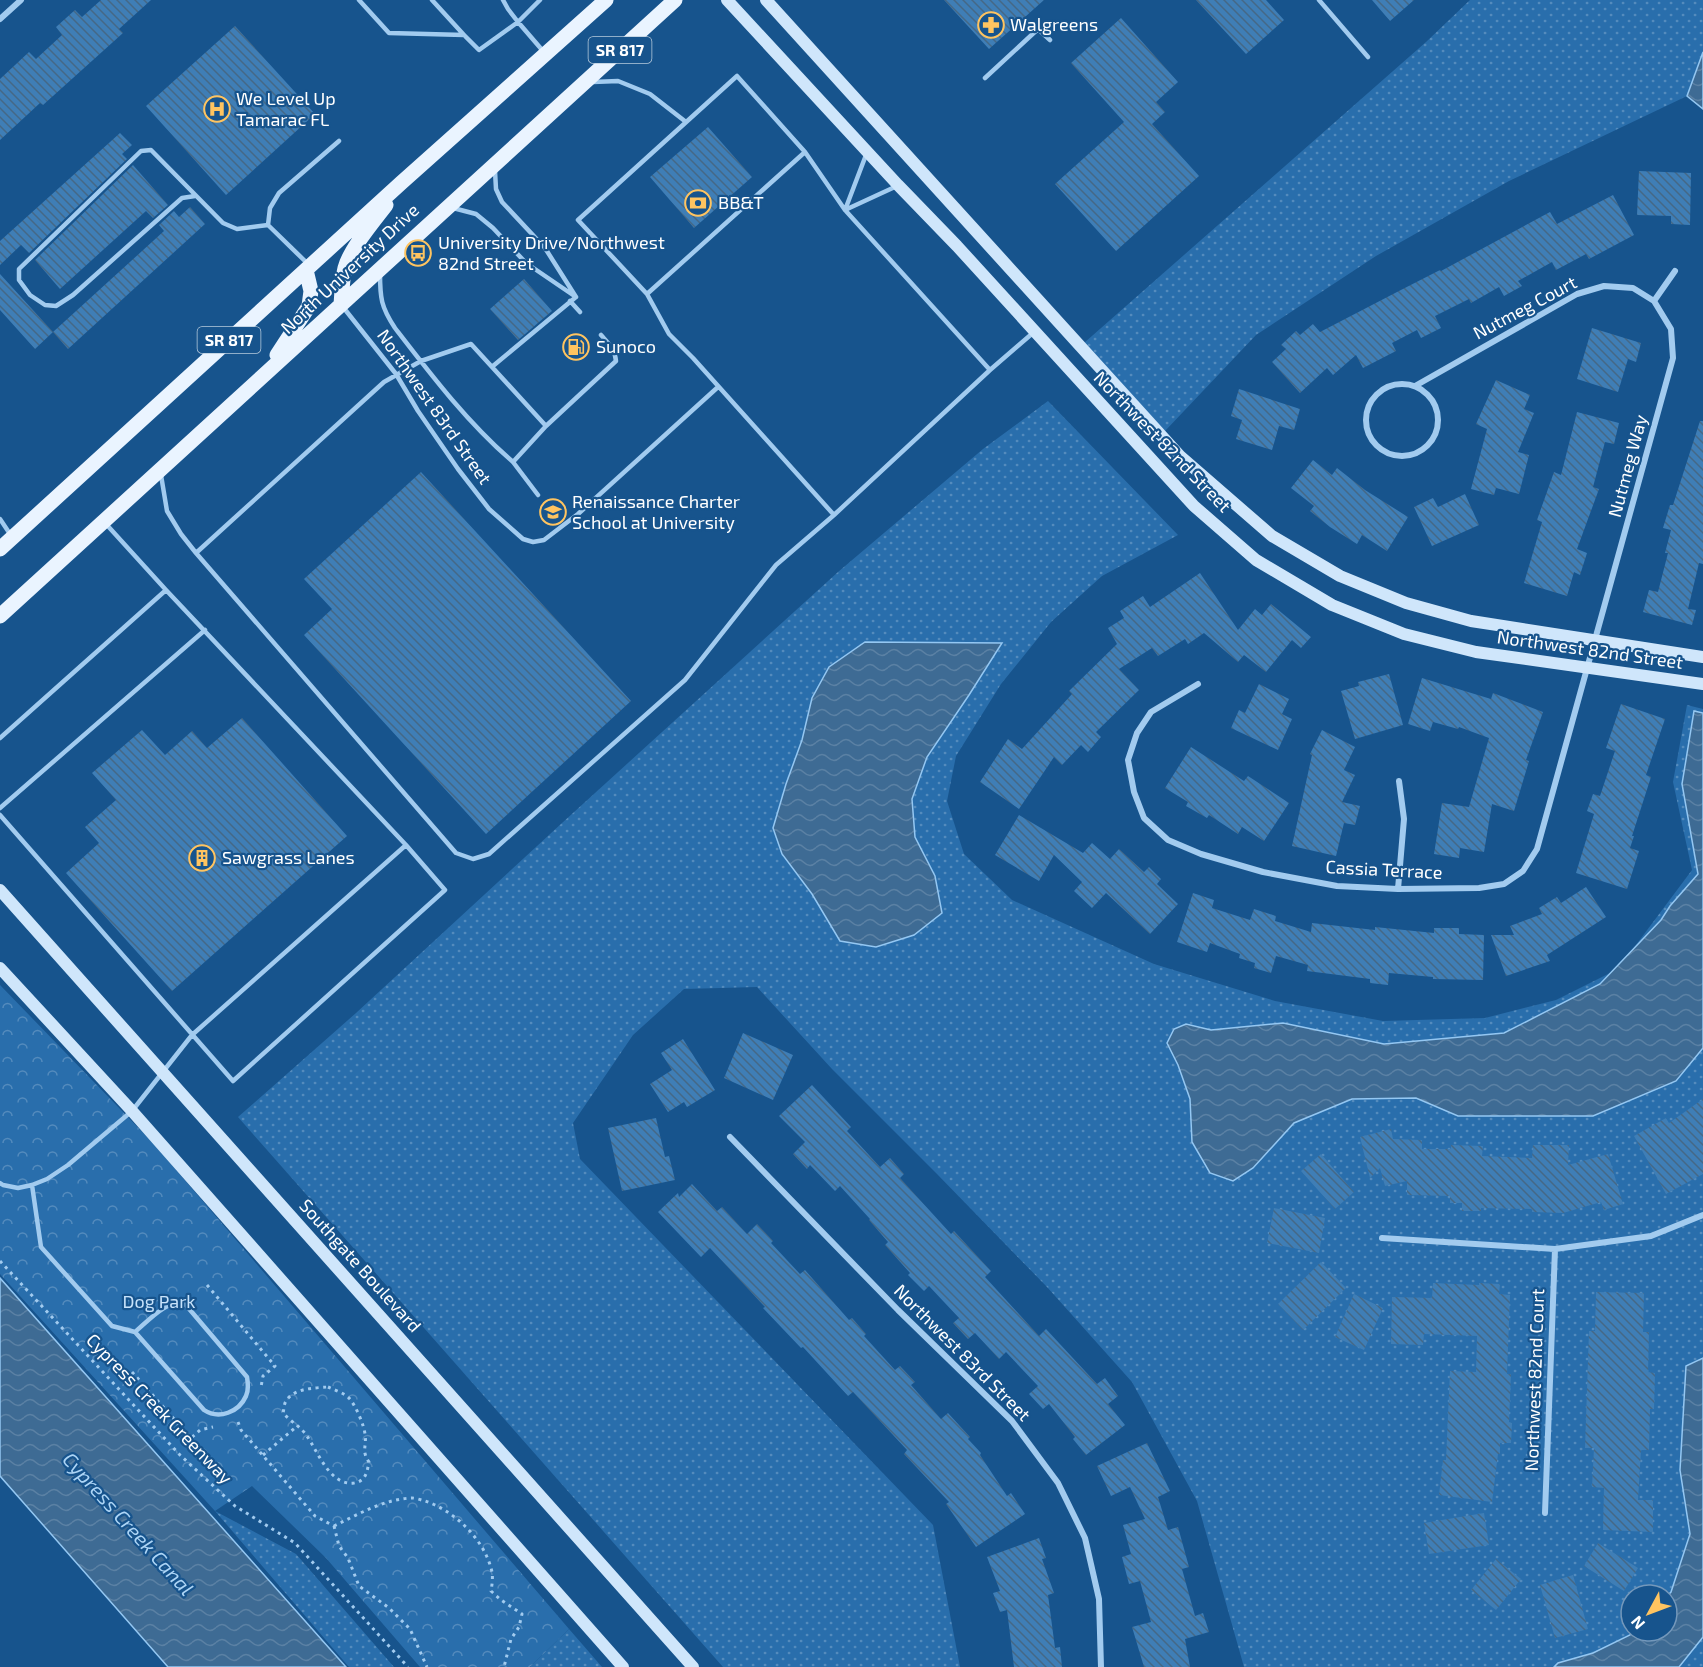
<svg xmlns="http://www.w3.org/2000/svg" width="1703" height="1667" font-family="'Exo 2',sans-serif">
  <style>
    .grass { fill: url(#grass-dots); fill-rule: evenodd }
    .park { fill: url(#park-crowns) }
    .water { fill: url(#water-waves); stroke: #94c7f2; stroke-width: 1.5 }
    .building { fill: url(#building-back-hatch) }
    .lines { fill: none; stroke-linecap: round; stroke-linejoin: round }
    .path { stroke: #a2cbef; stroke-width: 3; stroke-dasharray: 3 4.5; stroke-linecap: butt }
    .lane { stroke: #a2cbef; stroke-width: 4.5 }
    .street { stroke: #a2cbef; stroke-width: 6 }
    .secondary { stroke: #cfe6fb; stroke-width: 12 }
    .primary { stroke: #eaf4ff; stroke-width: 15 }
    .labels { text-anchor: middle; stroke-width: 4.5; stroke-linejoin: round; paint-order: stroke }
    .shield { fill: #17548d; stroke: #b9ccdd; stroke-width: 1.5 }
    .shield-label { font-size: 16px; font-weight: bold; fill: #fff }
    .poi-label { font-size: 18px; fill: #fff; stroke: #17548d; text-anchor: start }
    .street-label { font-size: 18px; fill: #fff; stroke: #17548d }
    .park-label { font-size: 18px; fill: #c8e3fb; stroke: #17548d }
    .water-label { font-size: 20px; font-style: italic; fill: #add5f6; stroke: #17548d }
  </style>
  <defs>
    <pattern id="grass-dots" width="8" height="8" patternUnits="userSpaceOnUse" patternTransform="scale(1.5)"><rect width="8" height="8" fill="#296eac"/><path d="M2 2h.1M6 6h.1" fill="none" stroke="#548bbd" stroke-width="1.8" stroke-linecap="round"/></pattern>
    <pattern id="park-crowns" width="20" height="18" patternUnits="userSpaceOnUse" patternTransform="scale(1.5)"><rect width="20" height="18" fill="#296eac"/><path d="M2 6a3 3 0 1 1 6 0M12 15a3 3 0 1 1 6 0" fill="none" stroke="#548bbd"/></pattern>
    <pattern id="water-waves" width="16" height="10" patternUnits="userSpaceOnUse" patternTransform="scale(1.5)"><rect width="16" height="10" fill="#3e6b94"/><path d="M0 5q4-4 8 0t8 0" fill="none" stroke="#5b81a4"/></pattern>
    <pattern id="building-back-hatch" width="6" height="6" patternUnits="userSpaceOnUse" patternTransform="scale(1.5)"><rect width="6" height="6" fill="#3f7eb6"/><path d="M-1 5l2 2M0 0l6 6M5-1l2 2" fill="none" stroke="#456886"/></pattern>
  </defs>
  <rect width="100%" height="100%" fill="#17548d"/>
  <!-- grass -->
  <path class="grass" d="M1470,0H1703V52L1687,96L1509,181L1376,256L1256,335L1165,431L1084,343L1426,42Z
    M1048,401L1178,535L1102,576L1051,622L1001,684L956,756L947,801L964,854L1012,900L1154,964L1275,1001L1383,1021L1485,1018L1556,1000L1618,969L1692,870L1673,782L1687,705L1703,709V1667H1244L1197,1501L1132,1382L1047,1287L937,1174L832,1069L757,987L684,989L633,1035L573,1123L580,1159L933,1525L960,1667H723L238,1117L356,1013L562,823L838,572L983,449ZM865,642L924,643L969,695L927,757L912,799L915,837L935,876L914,935L876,947L840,941L812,894L782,854L786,784L802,740ZM1631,1595H1667V1631H1631Z
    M215,1511L296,1554L394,1667H349Z
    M569,1629L602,1667H530Z"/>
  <!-- park -->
  <path class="park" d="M0,985L153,1143L569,1629L530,1667H420L326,1558L252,1486L215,1511L0,1274Z"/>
  <!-- water -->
  <path class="water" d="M1703,52V109L1687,96Z
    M865,642L1002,643L969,695L927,757L912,799L915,837L935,876L942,913L914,935L876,947L840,941L812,894L782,854L773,828L786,784L802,740L812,698L829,667Z
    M1694,711L1703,713V1048L1676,1081L1593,1116H1458L1416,1098L1352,1099L1294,1123L1253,1168L1233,1181L1210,1173L1192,1142L1190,1099L1178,1065L1167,1043L1174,1029L1186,1024L1211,1030L1283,1023L1384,1044L1504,1033L1600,984L1661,920L1670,906L1698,874L1682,784Z
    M0,1278L346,1667H168L0,1476Z
    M1703,1358V1637L1679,1667H1554L1558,1663L1593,1653L1630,1635L1634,1631H1667V1596L1671,1592L1690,1534L1680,1470L1686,1366Z"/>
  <!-- building -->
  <path class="building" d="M101,0H151L119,29L123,33L43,105L40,103L0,140V79L29,52L36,59L62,35L56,27L75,10L82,17Z
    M944,0H1044L989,49Z
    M1196,0H1266L1284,20L1246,54Z
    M1372,0H1414L1390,21Z
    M1121,18L1178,82L1156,102L1165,112L1152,124L1199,176L1116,251L1055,184L1124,122L1071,63Z
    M235,26L315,114L226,195L146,106Z
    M708,127L752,177L694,228L650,177Z
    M120,133L132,145L122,154L127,159L29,253L21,245L0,265V241Z
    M133,165L168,205L153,218L146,211L60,289L35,260Z
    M1639,171L1691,173L1690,225L1671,224V216L1637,215Z
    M1613,195L1634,235L1589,259L1586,254L1556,270L1552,262L1518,281L1522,286L1504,296L1499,287L1471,303L1469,299L1435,316L1441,328L1421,338L1417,330L1392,343L1396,351L1363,368L1356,355L1333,375L1327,368L1300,393L1272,362L1286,349L1281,345L1296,331L1300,335L1313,324L1320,332L1397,292L1440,270L1441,271L1550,212L1557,224Z
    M190,207L205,224L68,349L53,332L164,231L159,225L174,211L179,217Z
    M0,274L53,332L35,349L0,310Z
    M524,279L552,311L518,340L490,309Z
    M1592,328L1641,343L1636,362L1628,359L1618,392L1577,379Z
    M1496,380L1530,395L1524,409L1534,413L1518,452L1529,455L1519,494L1496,488L1494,495L1471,489L1487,429L1476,424Z
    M1239,389L1300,409L1294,430L1279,426L1272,450L1236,439L1242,420L1231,416Z
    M1577,412L1619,423L1614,444L1605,442L1593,487L1599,489L1577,549L1587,553L1580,575L1574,572L1567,596L1524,583L1542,522L1537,520L1554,472L1561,475Z
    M1700,421H1703V564L1699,563L1688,609L1696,610L1692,625L1643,612L1649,590L1658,592L1668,553H1665L1671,530L1663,528L1670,505H1673Z
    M1313,460L1332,475L1337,468L1365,490L1408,517L1387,551L1362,535L1357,544L1330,527L1310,511L1314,506L1291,488Z
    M421,472L631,701L486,834L304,635L332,609L304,579Z
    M1465,494L1479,525L1432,546L1414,507L1433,498L1438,507Z
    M1200,573L1238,630L1255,609L1262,615L1271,604L1311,637L1301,648L1292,640L1266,672L1244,655L1238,662L1204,633L1188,644L1185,639L1158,656L1152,648L1119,669L1139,690L1096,732L1101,737L1088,752L1081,745L1062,765L1054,757L1019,809L980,782L1008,739L1022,749L1072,694L1069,691L1117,644L1108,628L1124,618L1120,611L1143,596L1150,607Z
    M1389,674L1403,725L1355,739L1341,691L1359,686L1358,682Z
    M1422,678L1491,699L1493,693L1543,712L1526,760L1529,761L1514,811L1492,804L1484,852L1460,848L1459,858L1434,854L1442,803L1469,807L1489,738L1459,727L1458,729L1433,722L1430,731L1408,724Z
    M1259,684L1289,699L1282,714L1292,719L1278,750L1231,728L1239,710L1245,713Z
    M1621,704L1665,719L1646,775L1651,777L1632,836H1634L1630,848L1639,851L1627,889L1576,873L1594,814L1587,811L1593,794L1600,796L1615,751L1606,748Z
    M242,718L347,836L172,991L66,873L99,843L85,827L116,800L92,773L142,730L165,755L192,731L207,748Z
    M1322,730L1355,747L1344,770L1355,775L1342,802L1360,806L1355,825L1344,823L1336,856L1292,846L1312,755L1310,754Z
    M1191,747L1244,781L1248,776L1289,803L1264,841L1242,827L1238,834L1209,815L1207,818L1186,806L1188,802L1165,788Z
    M1019,815L1083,853L1092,843L1110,859L1119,849L1144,872L1149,867L1161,879L1157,884L1178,904L1150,934L1106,893L1092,908L1074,891L1082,882L1054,855L1039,881L995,855Z
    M1586,887L1606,917L1547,955L1550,961L1506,976L1491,935H1514L1510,926L1542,914L1539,908L1557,897L1561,903Z
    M1193,893L1214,900L1212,908L1250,920L1254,909L1276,916L1275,921L1311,932L1312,923L1375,930V927L1434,933V928H1459V934L1484,935L1483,980L1433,979V977L1389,973L1388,985L1370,983V979L1307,971L1308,965L1276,956L1271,973L1254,968L1255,963L1239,958L1240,954L1210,943L1207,952L1177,942Z
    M743,1033L793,1055L773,1100L724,1078Z
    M683,1039L715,1090L687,1107L684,1102L668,1112L650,1084L672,1070L661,1053Z
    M812,1085L851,1127L847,1131L880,1167L890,1158L904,1174L900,1178L951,1234L954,1231L991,1271L985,1277L1039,1336L1046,1329L1097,1384L1105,1378L1118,1396L1108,1404L1125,1425L1086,1455L1073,1439L1075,1437L1049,1404L1043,1409L1029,1394L1038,1386L1006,1352L999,1359L975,1333L968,1339L953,1323L959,1318L929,1286L924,1291L908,1275L910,1273L885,1245L888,1242L869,1220L870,1219L840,1186L835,1191L810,1165L807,1169L793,1154L805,1142L779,1116Z
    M1703,1099V1174L1666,1194L1634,1136L1666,1118L1669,1123Z
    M656,1118L665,1157L669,1156L675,1180L622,1191L608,1128Z
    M1391,1129L1393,1139L1422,1140V1149H1451V1145L1483,1146L1482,1156L1532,1158L1533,1145H1569L1568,1165L1608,1154L1623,1204L1604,1210L1601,1202L1563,1213L1532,1212V1209L1481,1208V1211H1462V1203H1450V1196L1407,1195V1181L1385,1186L1380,1168L1370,1178L1360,1137Z
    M1321,1154L1354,1192L1335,1209L1301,1171Z
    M692,1184L717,1211L722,1207L747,1234L757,1224L773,1241L771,1243L800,1274L805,1270L849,1320L852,1318L866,1334L864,1336L895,1370L900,1366L915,1382L911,1385L941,1419L948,1413L970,1437L968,1439L981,1453L980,1455L1007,1496L1011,1493L1025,1514L976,1547L946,1504L949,1502L904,1454L907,1450L853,1392L848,1396L803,1347L801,1348L763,1308L765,1307L710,1248L701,1257L658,1212L678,1193L679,1197Z
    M1274,1208L1325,1218L1319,1253L1267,1243Z
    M1321,1262L1346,1288L1303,1330L1278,1304Z
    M1433,1283L1479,1285V1283L1500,1284L1499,1294L1510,1295L1507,1374H1511L1509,1422L1512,1423L1511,1443H1500V1454H1498L1492,1502L1439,1495L1443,1460H1446L1450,1371L1476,1372L1477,1336L1424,1334L1423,1345L1391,1344L1392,1297L1432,1298Z
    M1596,1292L1644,1293L1643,1332H1649L1648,1372L1655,1373L1654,1409H1650L1649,1450H1641L1638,1500H1653V1532L1603,1530L1604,1488L1592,1487L1594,1448H1585L1589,1331H1595Z
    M1354,1294L1383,1308L1364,1350L1335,1337Z
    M1147,1443L1170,1491L1158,1497L1168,1530L1178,1527L1189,1567L1182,1569L1195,1616L1203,1613L1209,1632L1185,1639L1190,1667H1144L1132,1627L1151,1622L1140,1581L1129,1584L1122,1557L1131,1554L1123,1525L1145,1519L1130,1487L1111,1496L1097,1466Z
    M1484,1513L1489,1545L1429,1554L1424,1523Z
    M1039,1538L1046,1558L1042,1559L1054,1593L1048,1595L1055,1648L1060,1647L1062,1667H1014L1007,1610L1000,1612L993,1593L1000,1591L987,1557Z
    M1598,1543L1638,1568L1624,1591L1584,1566Z
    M1496,1559L1521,1579L1496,1610L1471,1590Z
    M1573,1575L1588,1629L1555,1638L1540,1585Z"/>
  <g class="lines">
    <!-- path -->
    <path class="path" d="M0,1261L180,1455L235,1506L295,1543L408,1667
      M207,1285L275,1366L263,1376L261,1387
      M132,1372L191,1438L200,1430L213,1427
      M328,1387C335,1390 344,1393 349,1398C356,1406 364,1425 365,1434C367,1446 361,1451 369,1462C367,1472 366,1481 354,1483C330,1486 318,1452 307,1436C301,1427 290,1421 283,1413C284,1409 284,1406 285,1403C292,1388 314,1388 328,1387Z
      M238,1422L241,1430L315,1516L334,1526
      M263,1455L296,1427
      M334,1526C359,1514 384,1499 412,1498C416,1498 421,1500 425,1501C455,1511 485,1540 492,1572C493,1578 492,1585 491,1591L501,1600L522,1614L519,1627L511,1639L504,1667
      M334,1526L339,1546L348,1558L359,1586L389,1608L410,1629L427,1667"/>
    <!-- lane -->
    <path class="lane" d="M359,0L389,33L464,35L479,50L518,22L543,51
      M432,0L464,35
      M503,0L508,9L518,22L540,0
      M1319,0L1368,57
      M985,78L1038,29L1050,40
      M593,82L618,81L650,94L686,122
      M495,171L496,189L502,202L545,248L576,297
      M195,196L182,198L73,295L56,306L45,305L30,295L19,280V269L141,151L151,150L223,223L237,229L268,225L308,264
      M453,208L476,214L493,228L526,263L573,295
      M845,210L866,155
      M845,210L897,186
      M268,225L270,208L279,193L339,141
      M380,273C380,298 381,307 395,328C432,376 467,422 513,462
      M647,294L805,152
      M570,301L580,312
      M343,307L396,374L418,411L458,469L489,509L523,539L533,542L544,540L578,514L718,387
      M493,366L576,297
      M546,426L616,361C615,349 608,343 601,335
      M161,475L167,511L181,534L196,553L456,853L473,859L489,854L685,680L776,565L834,515L990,370L1034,332
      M834,515L693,358L669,334L647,294L578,220L737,76L805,152L845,210L990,370
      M0,519L10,534
      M196,553L384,382L421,361L471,344L546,426L513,462L538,495
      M0,738L166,590
      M0,808L205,630
      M0,815L233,1081L445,890L406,845
      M0,1183L3,1185L18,1188L32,1185L47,1179L68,1165L132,1111L192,1035L406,845L166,590L106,524
      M32,1185L41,1247L112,1326L135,1332C147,1322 169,1297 185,1304L247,1377C248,1383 249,1390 246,1396C239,1412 219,1420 204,1410L135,1332"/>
    <!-- street -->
    <path class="street" d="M0,19L21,0
      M1654,301L1675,271
      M1366 420a36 36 0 1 1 72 0a36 36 0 1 1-72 0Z
      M1198,684L1151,712L1137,733L1128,760L1134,792L1144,818L1168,840L1201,854L1263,872L1337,886L1398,889L1479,888L1504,884L1523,871L1537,849L1673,358L1671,329L1654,301L1633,288L1604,286L1577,294L1415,386
      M1398,889L1404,819L1399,781
      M730,1137L898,1310L1012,1421L1058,1483L1085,1538L1099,1599L1101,1667
      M1382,1238L1555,1249L1651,1236L1703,1215
      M1545,1513L1555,1249"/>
    <!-- secondary -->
    <path class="secondary" d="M727,0L898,185L957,246L1194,506L1256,560L1332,605L1404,634L1476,652L1703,684
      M766,0L1180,456L1272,536L1340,576L1406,603L1471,621L1703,657
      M0,890L693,1667
      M0,968L132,1111L623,1667"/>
    <!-- primary -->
    <path class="primary" d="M341,305C342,293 342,280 345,268C350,249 374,221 386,205
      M277,355L309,306L311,291L306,270
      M0,549L401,183L606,0
      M0,616L675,0"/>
  </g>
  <!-- icons -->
  <defs>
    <g id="pharmacy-ring" transform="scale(1.35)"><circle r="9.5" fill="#17548d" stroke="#ffc460" stroke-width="1.5"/><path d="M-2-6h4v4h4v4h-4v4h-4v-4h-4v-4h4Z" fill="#ffc460"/></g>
    <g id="hospital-ring" transform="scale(1.35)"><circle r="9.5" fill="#17548d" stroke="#ffc460" stroke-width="1.5"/><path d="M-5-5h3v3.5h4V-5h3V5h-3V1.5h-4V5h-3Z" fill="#ffc460"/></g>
    <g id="bank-ring" transform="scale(1.35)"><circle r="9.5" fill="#17548d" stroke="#ffc460" stroke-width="1.5"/><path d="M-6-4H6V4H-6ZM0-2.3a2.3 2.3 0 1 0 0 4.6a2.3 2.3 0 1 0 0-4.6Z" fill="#ffc460"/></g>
    <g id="bus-ring" transform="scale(1.35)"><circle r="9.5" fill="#17548d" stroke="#ffc460" stroke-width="1.5"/><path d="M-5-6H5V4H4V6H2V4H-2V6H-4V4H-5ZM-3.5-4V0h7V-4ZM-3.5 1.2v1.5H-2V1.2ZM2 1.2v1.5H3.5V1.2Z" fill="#ffc460"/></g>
    <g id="fuel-ring" transform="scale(1.35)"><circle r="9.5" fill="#17548d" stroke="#ffc460" stroke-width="1.5"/><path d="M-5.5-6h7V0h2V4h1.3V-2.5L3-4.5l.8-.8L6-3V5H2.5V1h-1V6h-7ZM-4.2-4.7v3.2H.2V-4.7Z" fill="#ffc460"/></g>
    <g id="school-ring" transform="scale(1.35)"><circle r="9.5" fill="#17548d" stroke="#ffc460" stroke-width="1.5"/><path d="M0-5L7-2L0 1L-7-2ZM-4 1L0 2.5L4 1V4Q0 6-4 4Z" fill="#ffc460"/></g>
    <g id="building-ring" transform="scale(1.35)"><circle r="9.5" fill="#17548d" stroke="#ffc460" stroke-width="1.5"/><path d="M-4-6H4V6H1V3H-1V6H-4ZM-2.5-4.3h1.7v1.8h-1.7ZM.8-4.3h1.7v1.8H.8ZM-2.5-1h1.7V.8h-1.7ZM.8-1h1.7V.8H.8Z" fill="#ffc460"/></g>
  </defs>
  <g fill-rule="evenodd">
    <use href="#pharmacy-ring" x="991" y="25"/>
    <use href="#hospital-ring" x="217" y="109"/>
    <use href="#bank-ring" x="698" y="203"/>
    <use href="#bus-ring" x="418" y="253"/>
    <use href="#fuel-ring" x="576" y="347"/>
    <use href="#school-ring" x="553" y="512"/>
    <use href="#building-ring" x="202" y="858"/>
  </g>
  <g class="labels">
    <!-- shield labels -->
    <g class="shield">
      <rect x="588.5" y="37" width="63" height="26" rx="4.5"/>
      <rect x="197.5" y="327" width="63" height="26" rx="4.5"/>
    </g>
    <g class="shield-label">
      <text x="620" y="56">SR 817</text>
      <text x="229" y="346">SR 817</text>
    </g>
    <!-- poi labels -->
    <g class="poi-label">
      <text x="1010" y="31">Walgreens</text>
      <text x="236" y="105">We Level Up<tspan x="236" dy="21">Tamarac FL</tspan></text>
      <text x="718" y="209">BB&amp;T</text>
      <text x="438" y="249">University Drive/Northwest<tspan x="438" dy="21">82nd Street</tspan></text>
      <text x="596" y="353">Sunoco</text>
      <text x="572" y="508">Renaissance Charter<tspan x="572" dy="21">School at University</tspan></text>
      <text x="222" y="864">Sawgrass Lanes</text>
    </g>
    <!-- street labels -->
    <g class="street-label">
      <text transform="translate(350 269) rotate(-43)" y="6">North University Drive</text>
      <text transform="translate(1525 308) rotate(-28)" y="6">Nutmeg Court</text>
      <text transform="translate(434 407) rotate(55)" y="6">Northwest 83rd Street</text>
      <text transform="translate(1162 442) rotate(46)" y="6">Northwest 82nd Street</text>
      <text transform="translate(1628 466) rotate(-75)" y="6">Nutmeg Way</text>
      <text transform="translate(1590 650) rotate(8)" y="6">Northwest 82nd Street</text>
      <text transform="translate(1384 870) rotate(3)" y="6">Cassia Terrace</text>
      <text transform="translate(360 1266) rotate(48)" y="6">Southgate Boulevard</text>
      <text transform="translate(962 1353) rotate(45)" y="6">Northwest 83rd Street</text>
      <text transform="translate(1535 1380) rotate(-88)" y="6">Northwest 82nd Court</text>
      <text transform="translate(159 1409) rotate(46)" y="6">Cypress Creek Greenway</text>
    </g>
    <!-- park labels -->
    <g class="park-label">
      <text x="159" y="1308">Dog Park</text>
    </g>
    <!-- water labels -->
    <g class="water-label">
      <text transform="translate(128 1524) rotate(48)" y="7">Cypress Creek Canal</text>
    </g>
  </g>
  <!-- north arrow -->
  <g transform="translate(1649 1613) rotate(229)"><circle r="28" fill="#17548d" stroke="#7498bb" stroke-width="1.5"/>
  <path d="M0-4.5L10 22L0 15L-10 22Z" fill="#ffc460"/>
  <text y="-9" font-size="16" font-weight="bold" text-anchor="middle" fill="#ffffff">N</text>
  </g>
</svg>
